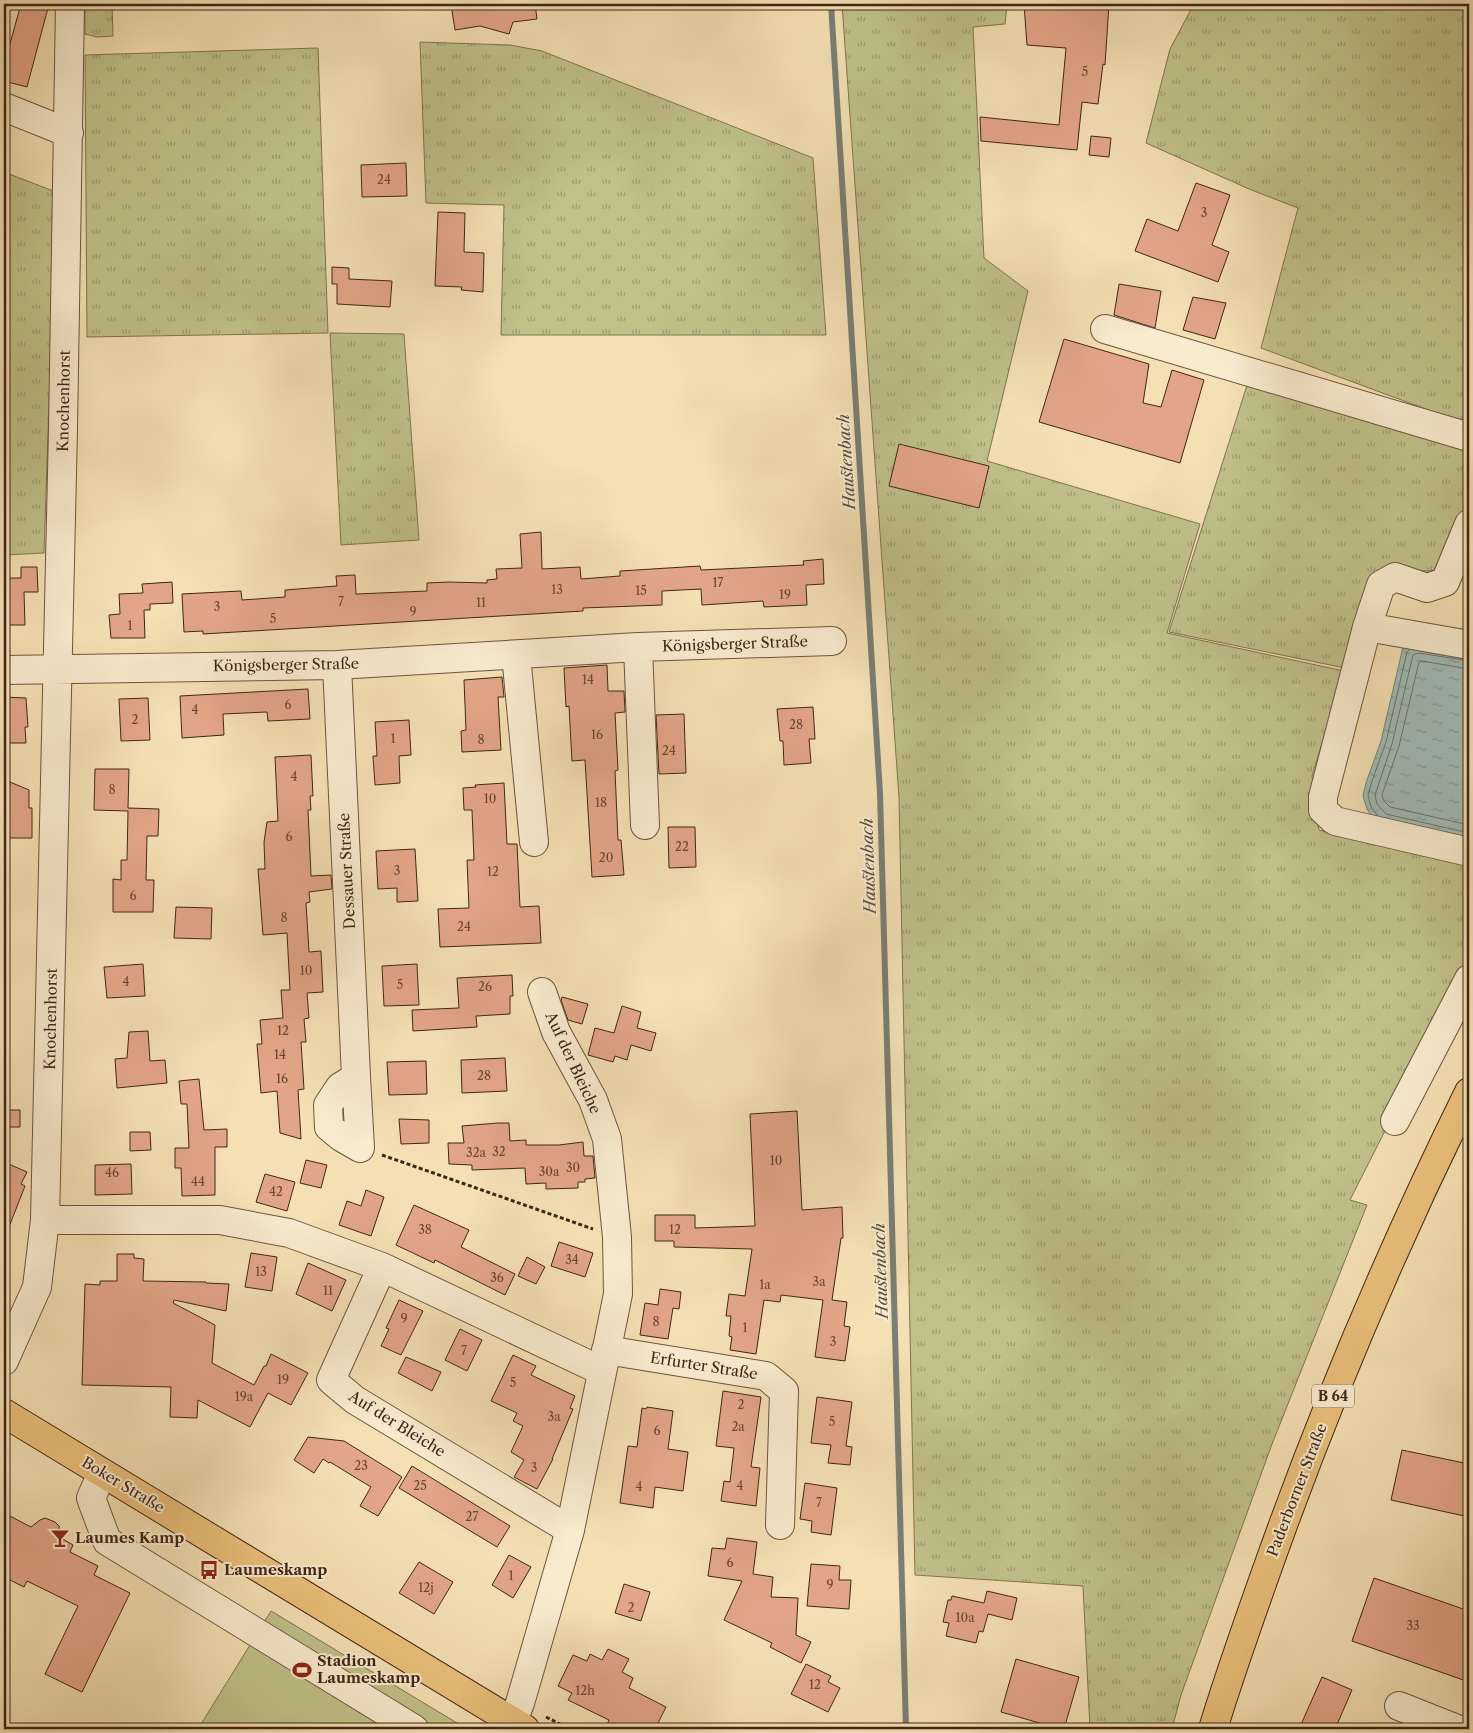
<svg xmlns="http://www.w3.org/2000/svg" width="1473" height="1733" font-family="'Libre Caslon Text',serif">
  <style>
    .grass { fill: url(#grass-tufts); stroke: #807450 }
    .pitch { fill: #c0c189; stroke: #807450 }
    .water { fill: url(#water-ripples); stroke: #787f76 }
    .lines { fill: none; stroke-linecap: round; stroke-linejoin: round }
    .shore { stroke: #6f7066; stroke-width: 1 }
    .stream { stroke: #787f76; stroke-width: 6 }
    .building { fill: #e3a587; stroke: #402618 }
    .minor-casing { stroke: #6d543f; stroke-width: 30 }
    .major-casing { stroke: #402618; stroke-width: 30 }
    .path { stroke: #402618; stroke-width: 3; stroke-dasharray: 4 2.5; stroke-linecap: butt }
    .minor { stroke: #f8ebce; stroke-width: 28 }
    .major { stroke: #eac07a; stroke-width: 28 }
    .labels { text-anchor: middle; stroke-width: 4; stroke-linejoin: round; paint-order: stroke }
    .number-label { font-size: 12px; fill: #694634 }
    .shield { fill: #f8ebce; stroke: #77614f; stroke-width: 1 }
    .shield-label { font-size: 14px; font-weight: bold; fill: #402618 }
    .street-label { font-size: 15px; fill: #402618; stroke: #f8ebce }
    .poi-label { font-size: 15px; font-weight: bold; fill: #402618; stroke: #f8ebce; text-anchor: start }
    .water-label { font-size: 16px; font-style: italic; fill: #584b3f; stroke: #f8ebce }
  </style>
  <defs>
    <pattern id="grass-tufts" width="24" height="20" patternUnits="userSpaceOnUse" patternTransform="scale(1.25)"><rect width="24" height="20" fill="#c0c189"/><path d="M3 7l-1-3M5 7V3M7 7l1-3M15 17l-1-3M17 17v-4M19 17l1-3" fill="none" stroke="#9d9d6f"/></pattern>
    <pattern id="water-ripples" width="26" height="14" patternUnits="userSpaceOnUse" patternTransform="scale(1.25)"><rect width="26" height="14" fill="#9ebbb5"/><path d="M2 4q2-2 4 0t4 0M15 11q2-2 4 0t4 0" fill="none" stroke="#829892"/></pattern>
  </defs>
  <rect width="100%" height="100%" fill="#f4e0b3"/>
  <filter id="stains"><feTurbulence type="fractalNoise" baseFrequency=".004" numOctaves="4"/><feColorMatrix values="0 0 0 0 .2 0 0 0 0 .09 0 0 0 0 .02 0 0 0 .5 -.17"/></filter>
  <radialGradient id="worn" r=".72"><stop offset=".6" stop-color="#630" stop-opacity="0"/><stop offset="1" stop-color="#630" stop-opacity=".3"/></radialGradient>
  <!-- grass -->
  <path class="grass" d="M85,4H112L113,36L97,37L85,34Z
    M842,4H1007L1005,24L973,27L984,258L1028,291L987,461L1200,524L1167,633L1344,671L1312,776L1319,830L1469,864V965L1350,1200L1367,1205L1272,1444L1181,1695L1172,1729H1090L1083,1586L915,1575L899,797Z
    M1194,4H1453L1469,10V425L1261,348L1298,208L1249,189L1146,143L1170,49Z
    M420,42L510,45L542,51L813,158L826,335H501L504,205L426,203Z
    M318,48L328,333L87,337L85,55Z
    M4,172L56,192L44,553L4,555Z
    M330,333L404,334L419,540L341,545Z
    M1249,379L1469,445V509L1446,562L1440,569L1430,571L1388,570L1345,668L1169,632Z"/>
  <!-- pitch -->
  <path class="pitch" d="M271,1611L467,1729H198Z"/>
  <!-- water -->
  <path class="water" d="M1403,647L1469,650V844L1372,817L1367,809L1363,796L1366,783L1381,741Z"/>
  <g class="lines">
    <!-- shore -->
    <path class="shore" d="M1469,661L1419,653L1413,655L1392,744L1375,795L1377,804L1386,814L1469,833
      M1469,669L1422,661L1419,662L1399,746L1382,795L1384,801L1390,807L1469,825
      M1378,816L1371,807L1368,795L1371,784L1386,742L1407,652L1409,650"/>
    <!-- stream -->
    <path class="stream" d="M831,4L880,793L906,1729"/>
  </g>
  <!-- building -->
  <path class="building" d="M21,4H49L27,87L4,81V50L8,51Z
    M451,4H535L537,19L513,22L509,34L480,26L455,30Z
    M1024,4H1109L1105,65L1103,64L1098,104L1082,102L1077,150L981,141L980,117L1059,125L1066,48L1027,45Z
    M1091,136L1111,138L1109,157L1089,155Z
    M406,163L407,196L362,197L361,165Z
    M1196,183L1230,195L1212,245L1229,252L1218,282L1135,251L1147,219L1178,231Z
    M438,212L465,213L464,252L484,253L483,292L461,290L462,287L435,286Z
    M332,267L349,268V279L392,281L390,307L337,304V284H332Z
    M1119,284L1161,291L1155,328L1114,315Z
    M1193,297L1226,303L1215,339L1183,330Z
    M1064,339L1149,364L1143,403L1161,407L1172,370L1204,380L1180,463L1039,422Z
    M899,444L989,466L979,508L889,486Z
    M541,532L542,569L580,567L581,579L620,576V571L700,566L701,570L804,565L803,561L823,559L824,584L806,585L807,605L764,607L763,601L702,605L701,589L662,591V605L583,608V611L203,634V631L184,632L182,594L241,591L242,600L285,597V590L337,586L336,576L355,575L356,594L427,591V583L449,582L487,583V580L497,579L496,569L522,568L520,534Z
    M21,567H37L38,592H24L25,625H4V578H21Z
    M172,582L173,603L150,604V610H144L145,638H111L109,615L120,614L119,594L143,593L142,584Z
    M607,665L608,691H624L625,712L615,713L618,770L615,771L618,840H621L624,875L592,877L585,760L572,761L569,706L566,707L564,668Z
    M502,677L504,697H498L501,750L462,752L461,731L466,730L464,680Z
    M308,689L310,719L268,721L267,712L223,714L224,735L182,738L180,696Z
    M4,697L26,698L28,727H25L26,743H4Z
    M148,698L150,740L121,741L119,699Z
    M813,707L815,739H809L811,763L784,765L783,741H780L777,709Z
    M684,714L686,773L659,774L656,715Z
    M409,720L411,755L399,756L400,783L375,785L373,756H377L375,722Z
    M311,755L313,796H310L311,810H308L311,876L331,875L332,889L309,892L310,902L306,903L309,952L321,951L323,992L307,993L309,1018L304,1019L306,1042H301L304,1089L298,1090L301,1139L280,1133L277,1091L261,1093L257,1044H262L260,1020L283,1018L281,990H290L287,933L263,935L258,869H265L264,842L267,822L278,821L275,757Z
    M95,769H129L128,808L159,809L158,836H147L146,880H154L153,912H113V879L121,880V860H127L128,811L94,810Z
    M10,782L29,790V808H32V838H4V807H8Z
    M504,783L507,844H517L520,907L539,906L541,943L440,947L438,909L469,908L467,860H474L472,810H464L463,788L476,787L475,785Z
    M668,827H695L696,867L669,868Z
    M415,849L418,901L397,902V888L378,889L376,851Z
    M176,907L212,908L211,939L174,938Z
    M143,964L145,996L107,998L104,967Z
    M417,964L419,1005L384,1006L382,966Z
    M512,975L513,996H510V1014L476,1016L477,1027L413,1031L412,1010L459,1008L457,978Z
    M562,997L588,1004L582,1024L568,1020L561,1000Z
    M622,1006L641,1012L637,1028L656,1033L651,1051L631,1045L627,1060L615,1056L613,1062L588,1055L595,1028L614,1033Z
    M148,1031L150,1061L165,1060L167,1083L117,1088L115,1059L127,1058L129,1032Z
    M505,1058L507,1091L462,1093L461,1060Z
    M426,1061L427,1094L389,1095L387,1062Z
    M199,1079L204,1130L227,1129V1147H215V1195L182,1196L181,1168H175V1148H189L187,1104H181L179,1081Z
    M4,1110H20V1127H4Z
    M797,1111L802,1210L842,1207L843,1238H841L832,1300L847,1302L844,1326L850,1327L845,1361L815,1357L823,1300L781,1295L780,1302L764,1300L756,1354L730,1350L732,1337L729,1336L731,1316H726L729,1294L745,1296L752,1249L674,1247V1241H655V1215H695V1228L755,1226L750,1114Z
    M399,1119L429,1120V1143L401,1144Z
    M498,1123H509L510,1141L526,1140V1145H559L583,1142L584,1156H593L595,1178L585,1179V1182H578V1188L546,1189V1183L526,1184L525,1168L472,1170V1165L449,1164L448,1143H464L462,1126Z
    M130,1132H150L151,1150L130,1151Z
    M306,1160L327,1165L321,1188L300,1183Z
    M4,1162L27,1172L21,1184L25,1186L5,1237Z
    M131,1164L132,1194L95,1195V1165Z
    M265,1174L295,1182L287,1211L256,1202Z
    M366,1190L384,1197L371,1236L339,1225L347,1201L361,1206Z
    M414,1205L469,1230L461,1247L515,1274L505,1295L435,1260L434,1263L396,1245Z
    M559,1242L593,1253L585,1277L551,1266Z
    M251,1253L277,1257L272,1291L245,1287Z
    M117,1254H134V1258L144,1259L143,1281L206,1282V1283L229,1284L226,1311L174,1300L173,1303L215,1325L212,1363L254,1385L264,1366H266L271,1354L308,1373L291,1405L268,1393L250,1427L198,1400L197,1418L170,1417L171,1387L82,1385L85,1284L100,1285V1281H117Z
    M527,1257L545,1267L536,1284L518,1276Z
    M308,1263L346,1280L332,1311L296,1294Z
    M660,1289L681,1292L679,1309L673,1308L668,1339L640,1335L645,1303L658,1305Z
    M399,1300L423,1311L401,1355L381,1346L389,1329L386,1328Z
    M460,1329L482,1340L467,1371L445,1360Z
    M513,1355L536,1366L531,1375L575,1396L570,1408L573,1409L552,1459H553L537,1489L514,1477L524,1460L511,1452L523,1426L513,1421L517,1413L491,1401Z
    M406,1357L441,1372L432,1391L398,1373Z
    M723,1391L761,1397L751,1467L760,1468L756,1506L721,1501L724,1481L730,1482L734,1448L716,1446Z
    M817,1397L852,1402L846,1446L852,1447L850,1465L828,1463L831,1445L811,1443Z
    M647,1407L673,1411L668,1449L688,1452L683,1491L655,1487L653,1508L620,1503L628,1446L637,1447L642,1408L646,1409Z
    M308,1437L344,1441L402,1477L378,1516L360,1506L371,1487L330,1462L329,1463L323,1459L314,1473L294,1460Z
    M1402,1450L1469,1464V1517L1391,1500Z
    M412,1466L510,1526L497,1547L399,1488Z
    M805,1483L837,1488L831,1535L811,1532L812,1521L800,1519Z
    M4,1513L31,1527L40,1520L45,1518L55,1522L59,1526L61,1538L73,1545L70,1552L98,1566L94,1575L130,1593L82,1692L45,1674L78,1606L27,1581L24,1587L4,1577Z
    M727,1538L757,1542L753,1574L773,1577L771,1597L798,1598L796,1635L811,1642L801,1663L770,1647L772,1643L724,1620L742,1581L708,1576L712,1548L725,1549Z
    M509,1555L531,1567L513,1598L492,1585Z
    M419,1562L453,1582L434,1614L399,1593Z
    M811,1564L840,1566L839,1580H851L849,1609L807,1606Z
    M1374,1578L1469,1611V1682L1352,1641Z
    M624,1584L650,1592L641,1621L615,1613Z
    M987,1591L1017,1598L1012,1620L988,1614L983,1632L979,1631L976,1643L946,1636L949,1623L943,1622L948,1600H951L952,1596L984,1603Z
    M608,1649L629,1659L622,1672L633,1678L629,1688L666,1707L655,1729H616L607,1725L609,1720L568,1700L572,1693L558,1686L573,1655L587,1661L590,1654L602,1660Z
    M1016,1659L1079,1677L1064,1729H1041L1043,1724L1001,1712Z
    M806,1664L831,1676L828,1682L840,1688L828,1712L791,1694Z
    M1322,1677L1352,1690L1335,1729H1299Z"/>
  <g class="lines">
    <!-- minor casing -->
    <g class="minor-casing">
      <path id="minor" d="M4,107L69,133
        M1105,329L1469,437
        M1469,524L1445,582L1427,588L1395,577L1381,585L1367,627L1323,797V810L1335,821L1469,852
        M1367,627L1469,645
        M638,647L645,825
        M516,655L534,842
        M337,665L356,1077L340,1087L328,1105L329,1127L341,1137L360,1148L356,1077
        M4,670L337,665L638,647L832,641
        M1395,1121L1469,979
        M45,1220H220L289,1233L382,1267L602,1371
        M382,1267L331,1380L355,1400L570,1530
        M606,1350L766,1376L784,1391L780,1525
        M4,1361L37,1287L45,1220L63,429L70,4
        M102,1473L91,1498L107,1541L414,1729
        M1399,1706L1457,1729
        M513,1722L520,1703L570,1530L618,1294L617,1237L607,1139L593,1100L556,1032L542,992"/>
    </g>
    <!-- major casing -->
    <g class="major-casing">
      <path id="major" d="M4,1413L525,1729
        M1213,1729C1230,1673 1250,1617 1270,1561C1327,1401 1394,1244 1469,1092"/>
    </g>
    <!-- path -->
    <path class="path" d="M382,1155L593,1229
      M546,1717L570,1729"/>
    <!-- minor -->
    <use href="#minor" class="minor"/>
    <!-- major -->
    <use href="#major" class="major"/>
  </g>
  <!-- icons -->
  <defs>
    <g id="bar-bare" transform="scale(1.5)"><path d="M-6-5H6L.8 .8V4.5H3.5V6h-7V4.5H-.8V.8Z" fill="#8f2418" stroke="#f8ebce" stroke-width="2.5" paint-order="stroke"/></g>
    <g id="bus-bare" transform="scale(1.5)"><path d="M-5-6H5V4H4V6H2V4H-2V6H-4V4H-5ZM-3.5-4V0h7V-4ZM-3.5 1.2v1.5H-2V1.2ZM2 1.2v1.5H3.5V1.2Z" fill="#8f2418" stroke="#f8ebce" stroke-width="2.5" paint-order="stroke"/></g>
    <g id="stadium-bare" transform="scale(1.5)"><path d="M0-5a6.5 5 0 1 0 0 10a6.5 5 0 1 0 0-10ZM-3.5-1.8h7v3.6h-7Z" fill="#8f2418" stroke="#f8ebce" stroke-width="2.5" paint-order="stroke"/></g>
  </defs>
  <g fill-rule="evenodd">
    <use href="#bar-bare" x="60" y="1538"/>
    <use href="#bus-bare" x="209" y="1570"/>
    <use href="#stadium-bare" x="302" y="1670"/>
  </g>
  <g class="labels">
    <!-- number labels -->
    <g class="number-label">
      <text x="1085" y="76">5</text>
      <text x="384" y="184">24</text>
      <text x="1204" y="217">3</text>
      <text x="718" y="587">17</text>
      <text x="557" y="594">13</text>
      <text x="641" y="595">15</text>
      <text x="785" y="599">19</text>
      <text x="341" y="606">7</text>
      <text x="481" y="607">11</text>
      <text x="217" y="611">3</text>
      <text x="413" y="616">9</text>
      <text x="273" y="623">5</text>
      <text x="130" y="630">1</text>
      <text x="588" y="684">14</text>
      <text x="288" y="709">6</text>
      <text x="195" y="714">4</text>
      <text x="135" y="724">2</text>
      <text x="796" y="729">28</text>
      <text x="597" y="739">16</text>
      <text x="393" y="743">1</text>
      <text x="481" y="744">8</text>
      <text x="669" y="755">24</text>
      <text x="294" y="781">4</text>
      <text x="112" y="794">8</text>
      <text x="490" y="803">10</text>
      <text x="601" y="807">18</text>
      <text x="289" y="841">6</text>
      <text x="682" y="851">22</text>
      <text x="606" y="862">20</text>
      <text x="397" y="875">3</text>
      <text x="493" y="876">12</text>
      <text x="133" y="900">6</text>
      <text x="284" y="922">8</text>
      <text x="464" y="931">24</text>
      <text x="306" y="975">10</text>
      <text x="126" y="986">4</text>
      <text x="400" y="989">5</text>
      <text x="485" y="991">26</text>
      <text x="283" y="1035">12</text>
      <text x="280" y="1059">14</text>
      <text x="484" y="1080">28</text>
      <text x="282" y="1083">16</text>
      <text x="499" y="1156">32</text>
      <text x="476" y="1157">32a</text>
      <text x="776" y="1165">10</text>
      <text x="573" y="1172">30</text>
      <text x="549" y="1176">30a</text>
      <text x="112" y="1177">46</text>
      <text x="198" y="1186">44</text>
      <text x="276" y="1196">42</text>
      <text x="425" y="1234">38</text>
      <text x="675" y="1234">12</text>
      <text x="572" y="1264">34</text>
      <text x="261" y="1276">13</text>
      <text x="497" y="1282">36</text>
      <text x="819" y="1286">3a</text>
      <text x="765" y="1289">1a</text>
      <text x="328" y="1295">11</text>
      <text x="404" y="1323">9</text>
      <text x="656" y="1326">8</text>
      <text x="745" y="1332">1</text>
      <text x="833" y="1346">3</text>
      <text x="464" y="1355">7</text>
      <text x="283" y="1384">19</text>
      <text x="513" y="1387">5</text>
      <text x="244" y="1401">19a</text>
      <text x="741" y="1409">2</text>
      <text x="554" y="1421">3a</text>
      <text x="832" y="1426">5</text>
      <text x="738" y="1431">2a</text>
      <text x="657" y="1435">6</text>
      <text x="361" y="1470">23</text>
      <text x="534" y="1472">3</text>
      <text x="420" y="1490">25</text>
      <text x="740" y="1490">4</text>
      <text x="639" y="1491">4</text>
      <text x="819" y="1507">7</text>
      <text x="472" y="1521">27</text>
      <text x="730" y="1567">6</text>
      <text x="511" y="1580">1</text>
      <text x="830" y="1589">9</text>
      <text x="426" y="1592">12j</text>
      <text x="631" y="1612">2</text>
      <text x="965" y="1622">10a</text>
      <text x="1413" y="1630">33</text>
      <text x="815" y="1689">12</text>
      <text x="585" y="1695">12h</text>
    </g>
    <!-- shield labels -->
    <rect class="shield" x="1312" y="1384.5" width="42" height="23" rx="4"/>
    <g class="shield-label">
      <text x="1333" y="1401">B 64</text>
    </g>
    <!-- street labels -->
    <g class="street-label">
      <text transform="translate(64 401) rotate(-89)" y="5">Knochenhorst</text>
      <text transform="translate(735 644) rotate(-2)" y="5">Königsberger Straße</text>
      <text transform="translate(286 665) rotate(-1)" y="5">Königsberger Straße</text>
      <text transform="translate(347 871) rotate(-93)" y="5">Dessauer Straße</text>
      <text transform="translate(51 1019) rotate(-89)" y="5">Knochenhorst</text>
      <text transform="translate(573 1063) rotate(65)" y="5">Auf der Bleiche</text>
      <text transform="translate(704 1366) rotate(9)" y="5">Erfurter Straße</text>
      <text transform="translate(397 1424) rotate(32)" y="5">Auf der Bleiche</text>
      <text transform="translate(123 1485) rotate(31)" y="5">Boker Straße</text>
      <text transform="translate(1297 1490) rotate(-69)" y="5">Paderborner Straße</text>
    </g>
    <!-- poi labels -->
    <g class="poi-label">
      <text x="75" y="1543">Laumes Kamp</text>
      <text x="224" y="1575">Laumeskamp</text>
      <text x="317" y="1666">Stadion<tspan x="317" dy="17">Laumeskamp</tspan></text>
    </g>
    <!-- water labels -->
    <g class="water-label">
      <text transform="translate(846 462) rotate(-94)" y="6">Haustenbach</text>
      <text transform="translate(868 866) rotate(-92)" y="6">Haustenbach</text>
      <text transform="translate(880 1271) rotate(-92)" y="6">Haustenbach</text>
    </g>
  </g>
  <!-- margin -->
  <rect width="1473" height="1733" fill="none" stroke="#f4e0b3" stroke-width="20"/>
  <rect x="5" y="5" width="1463" height="1723" fill="none" stroke="#402618" stroke-width="2.5"/>
  <rect x="10" y="10" width="1453" height="1713" fill="none" stroke="#402618"/>
  <rect width="100%" height="100%" filter="url(#stains)"/>
  <rect width="100%" height="100%" fill="url(#worn)"/>
</svg>
